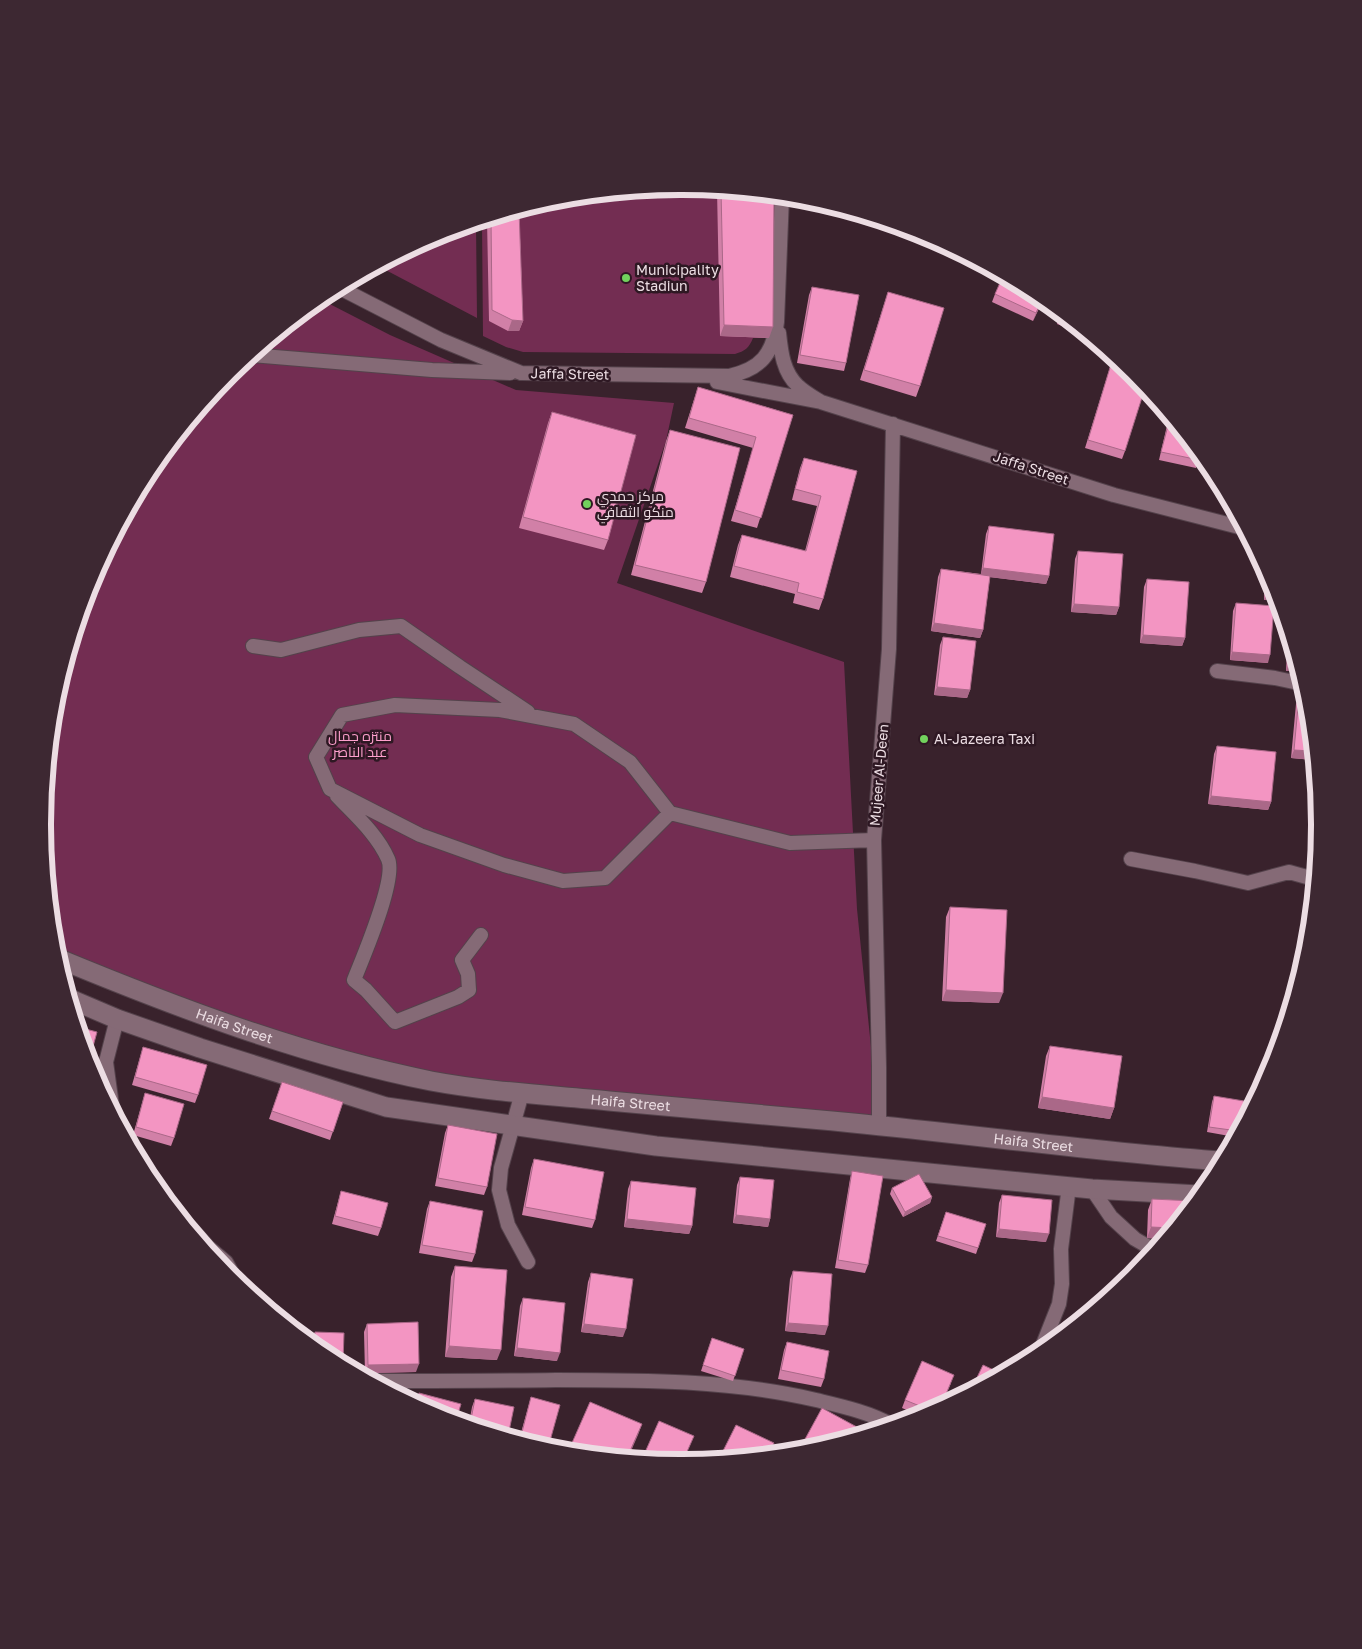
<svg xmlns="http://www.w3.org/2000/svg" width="1362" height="1649" font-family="'Golos Text',Cairo,sans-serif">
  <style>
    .green { fill: #732d52 }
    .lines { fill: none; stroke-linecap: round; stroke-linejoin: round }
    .minor-casing { stroke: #54424b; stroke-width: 16 }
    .secondary-casing { stroke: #54424b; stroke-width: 21 }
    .minor { stroke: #856a76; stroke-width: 14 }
    .secondary { stroke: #856a76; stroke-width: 19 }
    .wall { fill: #d180a7 }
    .shaded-wall { fill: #aa6888 }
    .building { fill: #f395c2; stroke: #aa6888 }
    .poi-dot { fill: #72d25d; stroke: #2e1823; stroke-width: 2 }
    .labels { text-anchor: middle; stroke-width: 5; stroke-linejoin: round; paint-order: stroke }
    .poi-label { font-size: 14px; fill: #ecdde3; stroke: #2e1823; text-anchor: start }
    .street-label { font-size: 14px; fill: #ecdde3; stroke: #2e1823 }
    .park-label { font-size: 14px; fill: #fea0cd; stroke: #2e1823 }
    .rim { fill: none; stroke: #ecdde3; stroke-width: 6 }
  </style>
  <rect width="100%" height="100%" fill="#39222c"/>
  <!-- green -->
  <path class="green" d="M681,186L770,195L769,338H753C749,348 745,351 735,354L523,352L506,347L483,336L482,221L557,198Z
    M476,223L477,318L378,266L437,234Z
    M320,299L390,335L516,390L674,403L666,441L617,583L844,662L857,909L879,1126L382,1070L58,960L55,949L43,824L55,700L91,580L150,470L230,373Z"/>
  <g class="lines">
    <!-- minor casing -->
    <g class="minor-casing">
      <path id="minor" d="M338,287L441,340L521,373L729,376C761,369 773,354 777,322L782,196
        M251,355L432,370L510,373
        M717,382L821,402C813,397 804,392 798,386C783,372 781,352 779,333
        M821,402L1114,495L1243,528
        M253,646L281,650L359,630L401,626L460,667L528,712
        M1217,671L1275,678L1303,684
        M337,796C355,815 377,834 388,859C397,879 363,957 354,980L366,990L395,1022L458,997L469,990L468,974L462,960L481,935
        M670,813L605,878L563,881L504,865L420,835L330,789L316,757L342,715L395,705L500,710L574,724L630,762L670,813L790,843L874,840
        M1131,859L1195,871L1248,883L1289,872L1314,879
        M522,1093L501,1168L499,1190L508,1225L528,1262
        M116,1116L112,1106L106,1062L117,1019
        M879,1126V1067L874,840L889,649L893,424
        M1092,1189L1111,1217L1135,1239L1154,1250
        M187,1224L207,1246L226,1262L237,1282
        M1040,1352L1059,1304L1062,1284L1061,1249L1069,1186
        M374,1381C435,1381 496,1381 556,1380C643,1380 731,1380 816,1400C841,1406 869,1412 892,1425"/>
    </g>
    <!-- secondary casing -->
    <g class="secondary-casing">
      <g id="secondary">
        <path id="s1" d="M57,958C178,1008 302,1055 431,1081C490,1092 550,1095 609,1101C691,1108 772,1115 853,1123C976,1135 1098,1152 1222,1161"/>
        <path d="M70,999L117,1019L200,1048L386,1107L656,1146L1092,1189L1199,1195"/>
      </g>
    </g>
    <!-- minor -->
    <use href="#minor" class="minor"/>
    <!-- secondary -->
    <use href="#secondary" class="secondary"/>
  </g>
  <!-- wall -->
  <path class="wall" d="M717,190L774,195L769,338L720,336Z
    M519,210L523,321L519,331H508L489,321L487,219Z
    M812,287L846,363L844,371L797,363L809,295Z
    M888,292L920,386L916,397L860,380Z
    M995,294H1036L1043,300L1033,321L992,302Z
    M1060,314L1086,335L1057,324Z
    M1112,361L1125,451L1122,459L1085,448Z
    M698,387L793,415L757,528L731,521L753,448L685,428Z
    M552,412L608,540L604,550L519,528L548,423Z
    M1169,417L1200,455L1196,468L1159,460Z
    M670,430L706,582L702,593L631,575L666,441Z
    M804,458L857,471L823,599L819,610L793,603L795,594L730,577L738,545L742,535L805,551L817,506L792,500L800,468Z
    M989,526L1049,576L1046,584L990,577L983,630L980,638L931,631L938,577L941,569L981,574L986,534Z
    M1078,551L1119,607L1116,615L1071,612L1075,559Z
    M1265,569L1271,580L1277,600H1264Z
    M1147,579L1185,638L1182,646L1140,643L1144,587Z
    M1236,603L1268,663L1230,660L1233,611Z
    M1288,635L1299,671H1286Z
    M943,637L970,690L967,698L934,695L940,645Z
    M1299,696L1313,760L1291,758L1296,704Z
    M1217,746L1271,802L1268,810L1208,804L1214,754Z
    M950,907L999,1003L942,1001L946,917Z
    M1050,1046L1114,1108L1110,1119L1038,1108L1046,1056Z
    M143,1047L198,1095L195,1103L132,1085Z
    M282,1082L343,1102L330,1140L269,1119Z
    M145,1093L174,1138L171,1146L133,1135Z
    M1214,1096L1249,1109L1235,1137L1207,1132L1212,1102Z
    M448,1125L487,1187L484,1195L435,1186L445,1133Z
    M534,1159L595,1220L592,1228L522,1215L531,1168Z
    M852,1171L868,1265L865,1273L835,1268L850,1179Z
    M740,1177L770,1219L768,1227L733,1223L737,1185Z
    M631,1181L692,1226L689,1234L624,1227L628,1189Z
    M892,1188L932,1197L930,1203L903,1217L890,1194Z
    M341,1191L381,1228L378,1236L332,1224Z
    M1002,1195L1046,1242L996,1237L999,1203Z
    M1152,1199L1194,1201L1163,1239L1147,1238L1148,1210Z
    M430,1201L475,1254L472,1262L419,1253L427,1209Z
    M946,1212L986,1224L976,1254L936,1241Z
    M455,1266L497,1360L445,1357L451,1277Z
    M793,1271L825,1335L785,1331L790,1279Z
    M591,1273L623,1337L581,1332L588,1282Z
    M523,1298L557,1361L514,1356L520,1306Z
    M367,1324L416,1372L365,1373L364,1332Z
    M315,1332L343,1362L342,1364L326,1355L313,1344V1337Z
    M712,1338L744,1349L733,1381L701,1371Z
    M787,1342L824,1379L821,1387L778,1379L784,1350Z
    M951,1383L941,1406L921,1416L902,1408L905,1400Z
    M531,1397L548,1448L519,1440Z
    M475,1399L508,1436L469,1424L472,1407Z"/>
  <!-- shaded-wall -->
  <path class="shaded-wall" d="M1042,299L1043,300L1033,321L1036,313Z
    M512,320L523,321L519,331H508Z
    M724,325L773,327L769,338L720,336Z
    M983,568L1049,576L1046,584L980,576Z
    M1267,592H1275L1277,600H1264Z
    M1074,604L1119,607L1116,615L1071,612Z
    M934,623L983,630L980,638L931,631Z
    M1143,635L1185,638L1182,646L1140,643Z
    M1232,652L1270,655L1268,663L1230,660Z
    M1289,663H1296L1299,671H1286Z
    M937,687L970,690L967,698L934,695Z
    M1294,750L1312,751L1313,760L1291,758Z
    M1211,796L1271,802L1268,810L1208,804Z
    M946,990L1003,993L999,1003L942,1001Z
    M1042,1097L1114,1108L1110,1119L1038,1108Z
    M932,1197L930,1203L903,1217L905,1212Z
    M736,1215L770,1219L768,1227L733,1223Z
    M627,1219L692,1226L689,1234L624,1227Z
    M1151,1227L1172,1228L1163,1239L1147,1238Z
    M999,1229L1049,1234L1046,1242L996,1237Z
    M788,1323L828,1326L825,1335L785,1331Z
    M584,1324L626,1329L623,1337L581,1332Z
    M449,1346L501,1350L497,1360L445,1357Z
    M517,1348L560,1353L557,1361L514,1356Z
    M419,1364L416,1372L365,1373L368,1365Z
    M642,1424L638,1435L628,1458H627Z"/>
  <!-- building -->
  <path class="building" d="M721,190L774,195L773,327L724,325Z
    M519,210L523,321L512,320L492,310L491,218Z
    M1003,276L1036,294L1042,299L1036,313L995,294Z
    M812,287L859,295L846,363L800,355Z
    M888,292L944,308L920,386L864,370Z
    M1112,361L1122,364L1133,373L1145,388L1125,451L1088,440Z
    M698,387L793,415L761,518L735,510L756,437L689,418Z
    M552,412L636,435L608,540L523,517Z
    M1170,418L1200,455L1199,460L1161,452Z
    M670,430L740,448L706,582L635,565Z
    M804,458L857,471L823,599L797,592L799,583L734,566L742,535L806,551L821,496L795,489Z
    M989,526L1054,534L1049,576L983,568Z
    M1078,551L1123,554L1119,607L1074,604Z
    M941,569L990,576L983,630L934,623Z
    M1267,574L1271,580L1275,592H1267Z
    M1147,579L1189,582L1185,638L1143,635Z
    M1236,603L1274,606L1270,655L1232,652Z
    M943,637L976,641L970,690L937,687Z
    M1290,642L1296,663H1289Z
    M1299,696H1306L1307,700L1312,751L1294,750Z
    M1217,746L1276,752L1271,802L1211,796Z
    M950,907L1007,910L1003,993L946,990Z
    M78,1027L97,1032L89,1061Z
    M1050,1046L1122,1056L1114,1108L1042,1097Z
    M143,1047L207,1065L198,1095L135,1077Z
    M282,1082L343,1102L333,1132L272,1111Z
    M145,1093L184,1104L174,1138L136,1127Z
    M1214,1096L1250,1102L1249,1109L1238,1131L1209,1127Z
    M448,1125L497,1134L487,1187L438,1178Z
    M534,1159L604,1172L595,1220L525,1207Z
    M852,1171L883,1176L868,1265L838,1260Z
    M919,1174L932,1197L905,1212L892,1188Z
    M740,1177L774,1180L770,1219L736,1215Z
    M631,1181L696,1188L692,1226L627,1219Z
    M341,1191L388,1203L381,1228L335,1216Z
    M1002,1195L1052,1200L1049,1234L999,1229Z
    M1152,1199L1194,1201L1172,1228L1151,1227Z
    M430,1201L483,1211L475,1254L422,1245Z
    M946,1212L986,1224L978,1248L938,1236Z
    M455,1266L507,1270L501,1350L449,1346Z
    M793,1271L832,1274L828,1326L788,1323Z
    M591,1273L633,1279L626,1329L584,1324Z
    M523,1298L565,1303L560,1353L517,1348Z
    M418,1322L419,1364L368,1365L367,1324Z
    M315,1332L344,1333L343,1362L337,1361L326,1355L314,1346Z
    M712,1338L744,1349L735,1376L703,1365Z
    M787,1342L829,1351L824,1379L781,1370Z
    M922,1361L954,1375L941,1406L932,1411L905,1400Z
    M983,1365L1002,1374L971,1390Z
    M419,1393L461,1404L456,1420L436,1414L417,1404Z
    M531,1397L560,1405L548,1448L520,1440Z
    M475,1399L514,1407L508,1436L470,1424Z
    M590,1402L642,1424L627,1458L568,1452Z
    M822,1408L866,1432L805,1451L798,1452Z
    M659,1421L694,1436L682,1463L642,1459Z
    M736,1425L774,1443L768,1454L723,1459L720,1457Z"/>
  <!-- markers -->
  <g class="poi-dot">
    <circle cx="626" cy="278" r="5"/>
    <circle cx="587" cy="504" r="5"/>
    <circle cx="924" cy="739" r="5"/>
  </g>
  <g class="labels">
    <!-- poi labels -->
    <g class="poi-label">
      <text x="636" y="275">Municipality<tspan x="636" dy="16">Stadiun</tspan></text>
      <text x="597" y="501">مركز حمدي<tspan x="597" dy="16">منكو الثقافي</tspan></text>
      <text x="934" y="744">Al-Jazeera Taxi</text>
    </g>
    <!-- street labels -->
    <g class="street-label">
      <text transform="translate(570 374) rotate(1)" y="5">Jaffa Street</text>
      <text transform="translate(1031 468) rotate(18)" y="5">Jaffa Street</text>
      <text transform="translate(879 775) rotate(-85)" y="5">Mujeer Al-Deen</text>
      <text dy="5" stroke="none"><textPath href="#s1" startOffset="190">Haifa Street</textPath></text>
      <text dy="5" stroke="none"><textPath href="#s1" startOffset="595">Haifa Street</textPath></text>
      <text dy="5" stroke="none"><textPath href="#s1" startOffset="1000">Haifa Street</textPath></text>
    </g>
    <!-- park labels -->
    <g class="park-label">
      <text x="360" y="741">منتزه جمال<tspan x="360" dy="16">عبد الناصر</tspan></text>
    </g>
  </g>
  <!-- crop -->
  <path d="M0 0H1362V1649H0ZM680 195H682A629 629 0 0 1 1311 824V825A629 629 0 0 1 682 1454H680A629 629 0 0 1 51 825V824A629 629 0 0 1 680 195Z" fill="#3d2832" fill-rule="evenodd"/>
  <path class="rim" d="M680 195H682A629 629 0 0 1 1311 824V825A629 629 0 0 1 682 1454H680A629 629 0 0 1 51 825V824A629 629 0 0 1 680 195Z"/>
</svg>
